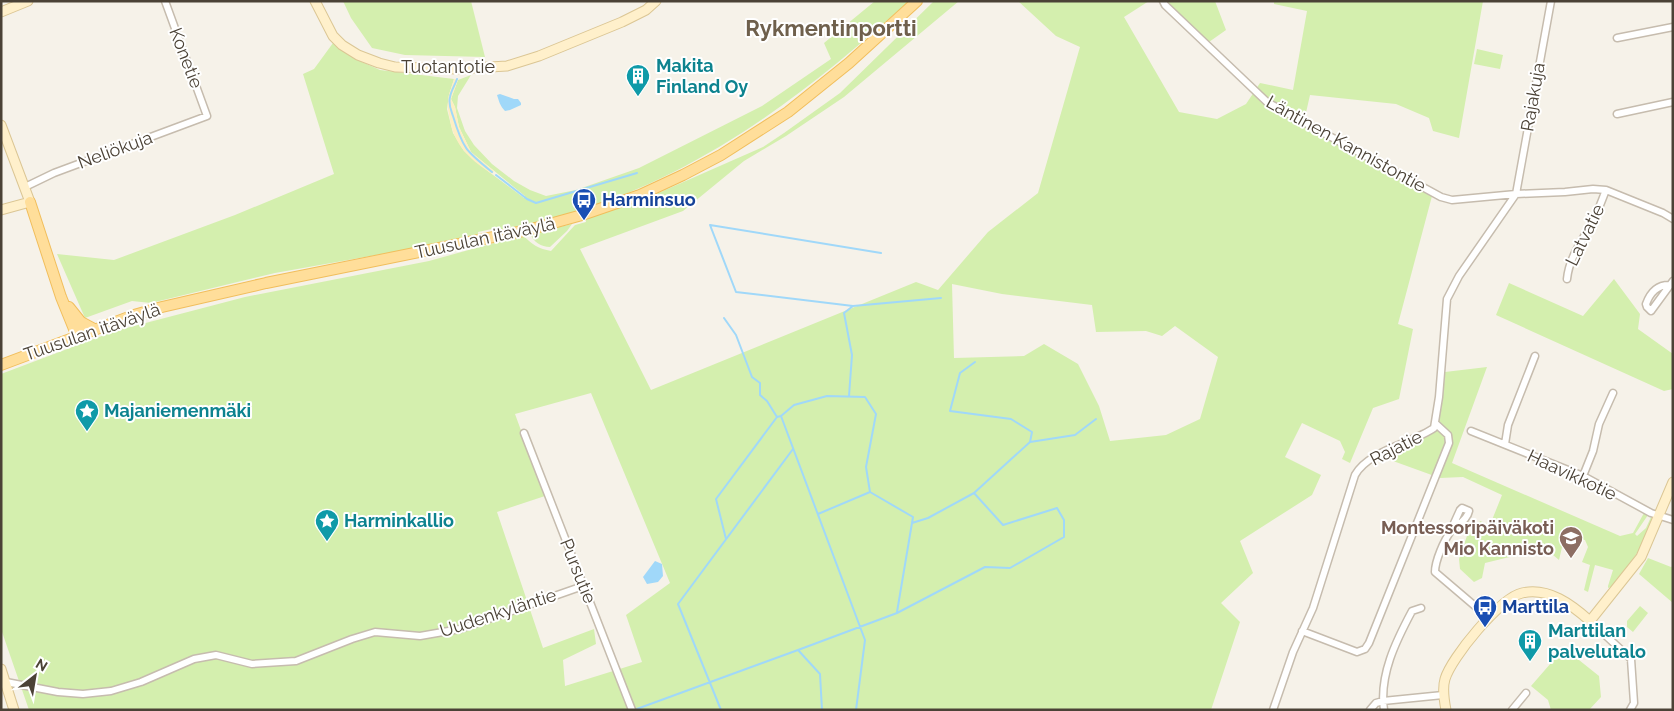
<svg xmlns="http://www.w3.org/2000/svg" width="1674" height="711" font-family="Raleway,sans-serif">
  <style>
    .green { fill: #d4efae; fill-rule: evenodd }
    .sand { fill: #fdeec2 }
    .water { fill: #a0d8f9 }
    .lines { fill: none; stroke-linecap: round; stroke-linejoin: round }
    .stream { stroke: #a0d8f9; stroke-width: 2 }
    .street-casing { stroke: #c6bcae; stroke-width: 9 }
    .secondary-casing { stroke: #dbc694; stroke-width: 11 }
    .primary-casing { stroke: #f1be5c; stroke-width: 12 }
    .street { stroke: #fff; stroke-width: 6 }
    .secondary { stroke: #fff0cb; stroke-width: 9 }
    .primary { stroke: #ffde9a; stroke-width: 10 }
    .labels { text-anchor: middle; stroke-width: 4; stroke-linejoin: round; paint-order: stroke }
    .street-label { font-size: 18px; fill: #4b4236; stroke: #fff }
    .culture-label { font-size: 18px; font-weight: bold; fill: #0d838f; stroke: #fff; text-anchor: start }
    .transit-label { font-size: 18px; font-weight: bold; fill: #164399; stroke: #fff; text-anchor: start }
    .education-label { font-size: 18px; font-weight: bold; fill: #785e54; stroke: #fff; text-anchor: end }
    .district-label { font-size: 22px; font-weight: bold; fill: #6f604c; stroke: #fff }
  </style>
  <rect width="100%" height="100%" fill="#f6f2e9"/>
  <!-- green -->
  <path class="green" d="M343,1H471L485,57L405,55L372,48L351,18Z
    M875,1H909C809,91 704,173 574,212C547,220 520,229 493,231L492,229L478,232V234L466,239L275,273L151,303L132,301L85,318L57,254L114,260L235,215L334,174L303,74L314,69L333,43L353,58L380,70L454,79L449,95L447,109L453,133L464,151L489,172L524,198L525,196L471,152L459,127L455,107L451,99L458,80L471,75L458,96L457,108L465,131L474,145L492,164L514,181L530,190L546,196L576,190L639,168L762,106L831,59L824,43Z
    M934,1H959L844,97L786,136L744,161L683,211L580,249L651,390L916,282L938,290L988,232L1038,193L1080,47L1056,36L1018,1H1149L1124,17L1179,112L1217,119L1246,104L1260,83L1293,90L1307,11L1274,4V1H1483L1459,138L1433,131L1429,118L1396,104L1310,95L1303,126L1432,196L1398,324L1413,329L1399,399L1373,408L1350,463L1342,459L1345,452L1340,441L1302,423L1285,457L1321,475L1312,495L1240,541L1253,573L1221,603L1240,622L1211,710H29L1,629V374L115,331L245,297L429,261L523,235C531,244 539,249 551,251L575,225L586,222V220L597,214L647,198L763,147L784,133L840,93ZM952,284L1002,294L1092,305L1096,332L1146,331L1162,336L1175,326L1218,357L1200,419L1166,435L1110,441L1099,406L1078,364L1044,344L1024,356L954,358ZM591,393L670,583L626,615L642,662L565,686L563,660L596,644L594,629L543,648L497,512L545,496L515,414Z
    M1164,1H1215L1226,30L1209,42L1169,4Z
    M1477,49L1503,55L1500,69L1474,64Z
    M572,224L567,231L550,247C541,247 534,242 530,234Z
    M1614,279L1640,314L1638,329L1673,354V389L1664,391L1496,315L1509,283L1583,316Z
    M1487,367L1452,463L1620,536L1633,533L1644,513L1648,515L1635,534L1637,536L1646,528L1651,517L1652,518C1649,542 1626,569 1611,587L1608,588V586L1613,570L1595,565L1588,592L1584,590L1590,565L1582,562L1588,547L1585,540L1569,537L1563,543L1559,560L1547,550L1530,552L1485,563L1482,578L1474,582L1460,569L1459,559L1468,533L1475,531L1480,521L1490,525L1502,495L1463,477L1440,478L1382,457L1428,436C1445,422 1442,392 1445,372Z
    M1648,558L1671,567L1673,566V603L1639,574Z
    M1640,606L1648,613L1633,632L1627,627V621Z
    M1564,648L1599,676L1601,697L1589,710H1551L1548,700L1531,686Z"/>
  <!-- sand -->
  <path class="sand" d="M454,79L458,80L451,99L455,107L459,127L471,152L494,171L492,174C472,161 457,148 451,125C450,117 447,110 448,102C448,94 452,87 454,79Z"/>
  <!-- water -->
  <path class="water" d="M500,94L514,99H518L521,103V105L510,110L505,111C500,106 499,101 497,95Z
    M655,561L662,564L663,576L658,582L647,584L643,577Z"/>
  <g class="lines">
    <!-- stream -->
    <path class="stream" d="M457,79C455,85 451,91 450,97C448,104 451,110 453,116C463,149 466,151 492,172
      M496,175L527,199L536,203L637,173
      M881,253L710,225L736,292L853,306L941,298
      M724,318L736,335L752,377L760,383V395L767,401L777,417
      M975,362L960,373L950,411L1011,419L1032,432L1030,442
      M849,396L852,355L844,313L853,306
      M781,416L865,640L856,710
      M818,514L870,492L913,517L897,612
      M912,523L928,518L974,493L1030,442L1075,435L1096,419
      M726,539L716,499L777,417L781,416L794,405L827,396L865,397L876,414L866,467L870,492
      M798,650L897,613L985,567L1010,568L1064,537V520L1057,508L1003,525L974,493
      M634,710L798,650L820,674L822,710
      M721,710L678,604L793,449"/>
    <!-- street casing -->
    <g class="street-casing">
      <path id="street" d="M1163,1L1165,5L1267,102L1441,197L1452,200L1516,194L1565,192L1593,189L1606,190L1663,213L1673,219
        M1617,38L1673,27
        M1617,114L1673,102
        M25,187L54,173L207,116L165,1
        M1516,194L1551,1
        M1567,279C1569,259 1580,244 1590,226C1597,215 1601,202 1606,190
        M1669,285C1657,285 1650,293 1646,304L1647,307L1651,311L1673,281
        M1471,431L1583,476L1651,513L1673,520
        M524,433L632,710
        M1505,444L1508,425L1535,356
        M1583,476L1593,451L1599,424L1613,393
        M1450,532L1460,510L1462,508L1469,511C1467,521 1457,524 1451,531C1444,540 1435,561 1435,572L1489,618
        M1590,621L1631,659L1634,703L1630,710
        M1302,631L1357,652L1365,649L1369,643L1449,443L1448,435L1435,423
        M6,682L58,692L83,694L111,691L141,682L194,659L216,655L252,664L296,661L352,639L375,632L420,636L460,629L583,586
        M1273,710L1293,652L1313,608L1355,475C1368,451 1412,443 1434,428L1439,397L1447,299L1459,276L1516,194
        M1370,710L1376,703L1383,701L1443,695
        M1384,710C1379,675 1396,641 1412,611L1421,608
        M1512,710L1526,693"/>
    </g>
    <!-- secondary casing -->
    <g class="secondary-casing">
      <path id="secondary" d="M315,1L333,36L342,45L358,55L379,63L395,67L456,69L507,66L539,56L622,22L646,10L656,1
        M1,12L28,1
        M1,125L30,202L1,210
        M1,669L14,710
        M1446,710C1444,700 1442,689 1445,679C1451,658 1500,598 1522,593C1549,587 1572,605 1590,621L1641,557L1673,482"/>
    </g>
    <!-- primary casing -->
    <g class="primary-casing">
      <path id="primary" d="M30,202L61,297L74,329L82,334
        M69,307L81,322L94,329
        M1,365L134,315L162,307L266,283L528,230L582,215L640,195L683,175L721,155L788,112L849,63L917,1"/>
    </g>
    <!-- street -->
    <use href="#street" class="street"/>
    <!-- secondary -->
    <use href="#secondary" class="secondary"/>
    <!-- primary -->
    <use href="#primary" class="primary"/>
  </g>
  <!-- icons -->
  <defs>
    <g id="building-pin" transform="scale(1.25)"><path d="M0 17L-7.5 6A9.5 9.5 0 1 1 7.5 6Z" fill="#0f9aa8" stroke="#fff"/><path d="M-4-6H4V6H1V3H-1V6H-4ZM-2.5-4.3h1.7v1.8h-1.7ZM.8-4.3h1.7v1.8H.8ZM-2.5-1h1.7V.8h-1.7ZM.8-1h1.7V.8H.8Z" fill="#fff"/></g>
    <g id="bus-pin" transform="scale(1.25)"><path d="M0 17L-7.5 6A9.5 9.5 0 1 1 7.5 6Z" fill="#1a4fb4" stroke="#fff"/><path d="M-5-6H5V4H4V6H2V4H-2V6H-4V4H-5ZM-3.5-4V0h7V-4ZM-3.5 1.2v1.5H-2V1.2ZM2 1.2v1.5H3.5V1.2Z" fill="#fff"/></g>
    <g id="sight-pin" transform="scale(1.25)"><path d="M0 17L-7.5 6A9.5 9.5 0 1 1 7.5 6Z" fill="#0f9aa8" stroke="#fff"/><path d="M0-6L1.8-2.2L6-1.7L2.9 1.2L3.7 5.4L0 3.3L-3.7 5.4L-2.9 1.2L-6-1.7L-1.8-2.2Z" fill="#fff"/></g>
    <g id="school-pin" transform="scale(1.25)"><path d="M0 17L-7.5 6A9.5 9.5 0 1 1 7.5 6Z" fill="#8d6e63" stroke="#fff"/><path d="M0-5L7-2L0 1L-7-2ZM-4 1L0 2.5L4 1V4Q0 6-4 4Z" fill="#fff"/></g>
  </defs>
  <g fill-rule="evenodd">
    <use href="#building-pin" x="638" y="76"/>
    <use href="#bus-pin" x="584" y="200"/>
    <use href="#sight-pin" x="87" y="411"/>
    <use href="#sight-pin" x="327" y="521"/>
    <use href="#school-pin" x="1571" y="538"/>
    <use href="#bus-pin" x="1485" y="607"/>
    <use href="#building-pin" x="1530" y="641"/>
  </g>
  <g class="labels">
    <!-- street labels -->
    <g class="street-label">
      <text transform="translate(186 58) rotate(69)" y="6">Konetie</text>
      <text x="448" y="73">Tuotantotie</text>
      <text transform="translate(1533 97) rotate(-80)" y="6">Rajakuja</text>
      <text transform="translate(1346 144) rotate(29)" y="6">Läntinen Kannistontie</text>
      <text transform="translate(115 150) rotate(-20)" y="6">Neliökuja</text>
      <text transform="translate(1585 235) rotate(-64)" y="6">Latvatie</text>
      <text transform="translate(485 238) rotate(-12)" y="6">Tuusulan itäväylä</text>
      <text transform="translate(92 332) rotate(-19)" y="6">Tuusulan itäväylä</text>
      <text transform="translate(1396 448) rotate(-27)" y="6">Rajatie</text>
      <text transform="translate(1572 475) rotate(25)" y="6">Haavikkotie</text>
      <text transform="translate(578 571) rotate(68)" y="6">Pursutie</text>
      <text transform="translate(498 613) rotate(-18)" y="6">Uudenkyläntie</text>
    </g>
    <!-- culture labels -->
    <g class="culture-label">
      <text x="656" y="72">Makita<tspan x="656" dy="21">Finland Oy</tspan></text>
      <text x="104" y="417">Majaniemenmäki</text>
      <text x="344" y="527">Harminkallio</text>
      <text x="1548" y="637">Marttilan<tspan x="1548" dy="21">palvelutalo</tspan></text>
    </g>
    <!-- transit labels -->
    <g class="transit-label">
      <text x="602" y="206">Harminsuo</text>
      <text x="1502" y="613">Marttila</text>
    </g>
    <!-- education labels -->
    <g class="education-label">
      <text x="1554" y="534">Montessoripäiväkoti<tspan x="1554" dy="21">Mio Kannisto</tspan></text>
    </g>
    <!-- district labels -->
    <g class="district-label">
      <text x="831" y="36">Rykmentinportti</text>
    </g>
  </g>
  <!-- border -->
  <rect width="1674" height="711" fill="none" stroke="#4b4236" stroke-width="5"/>
  <!-- north arrow -->
  <g transform="translate(35 676) rotate(31)" stroke="#ffffff" stroke-width="4" paint-order="stroke">
  <path d="M0-4L9 19L0 12L-9 19Z" fill="#4b4236"/>
  <text y="-8" font-size="14" font-weight="bold" text-anchor="middle" fill="#4b4236">N</text>
  </g>
</svg>
